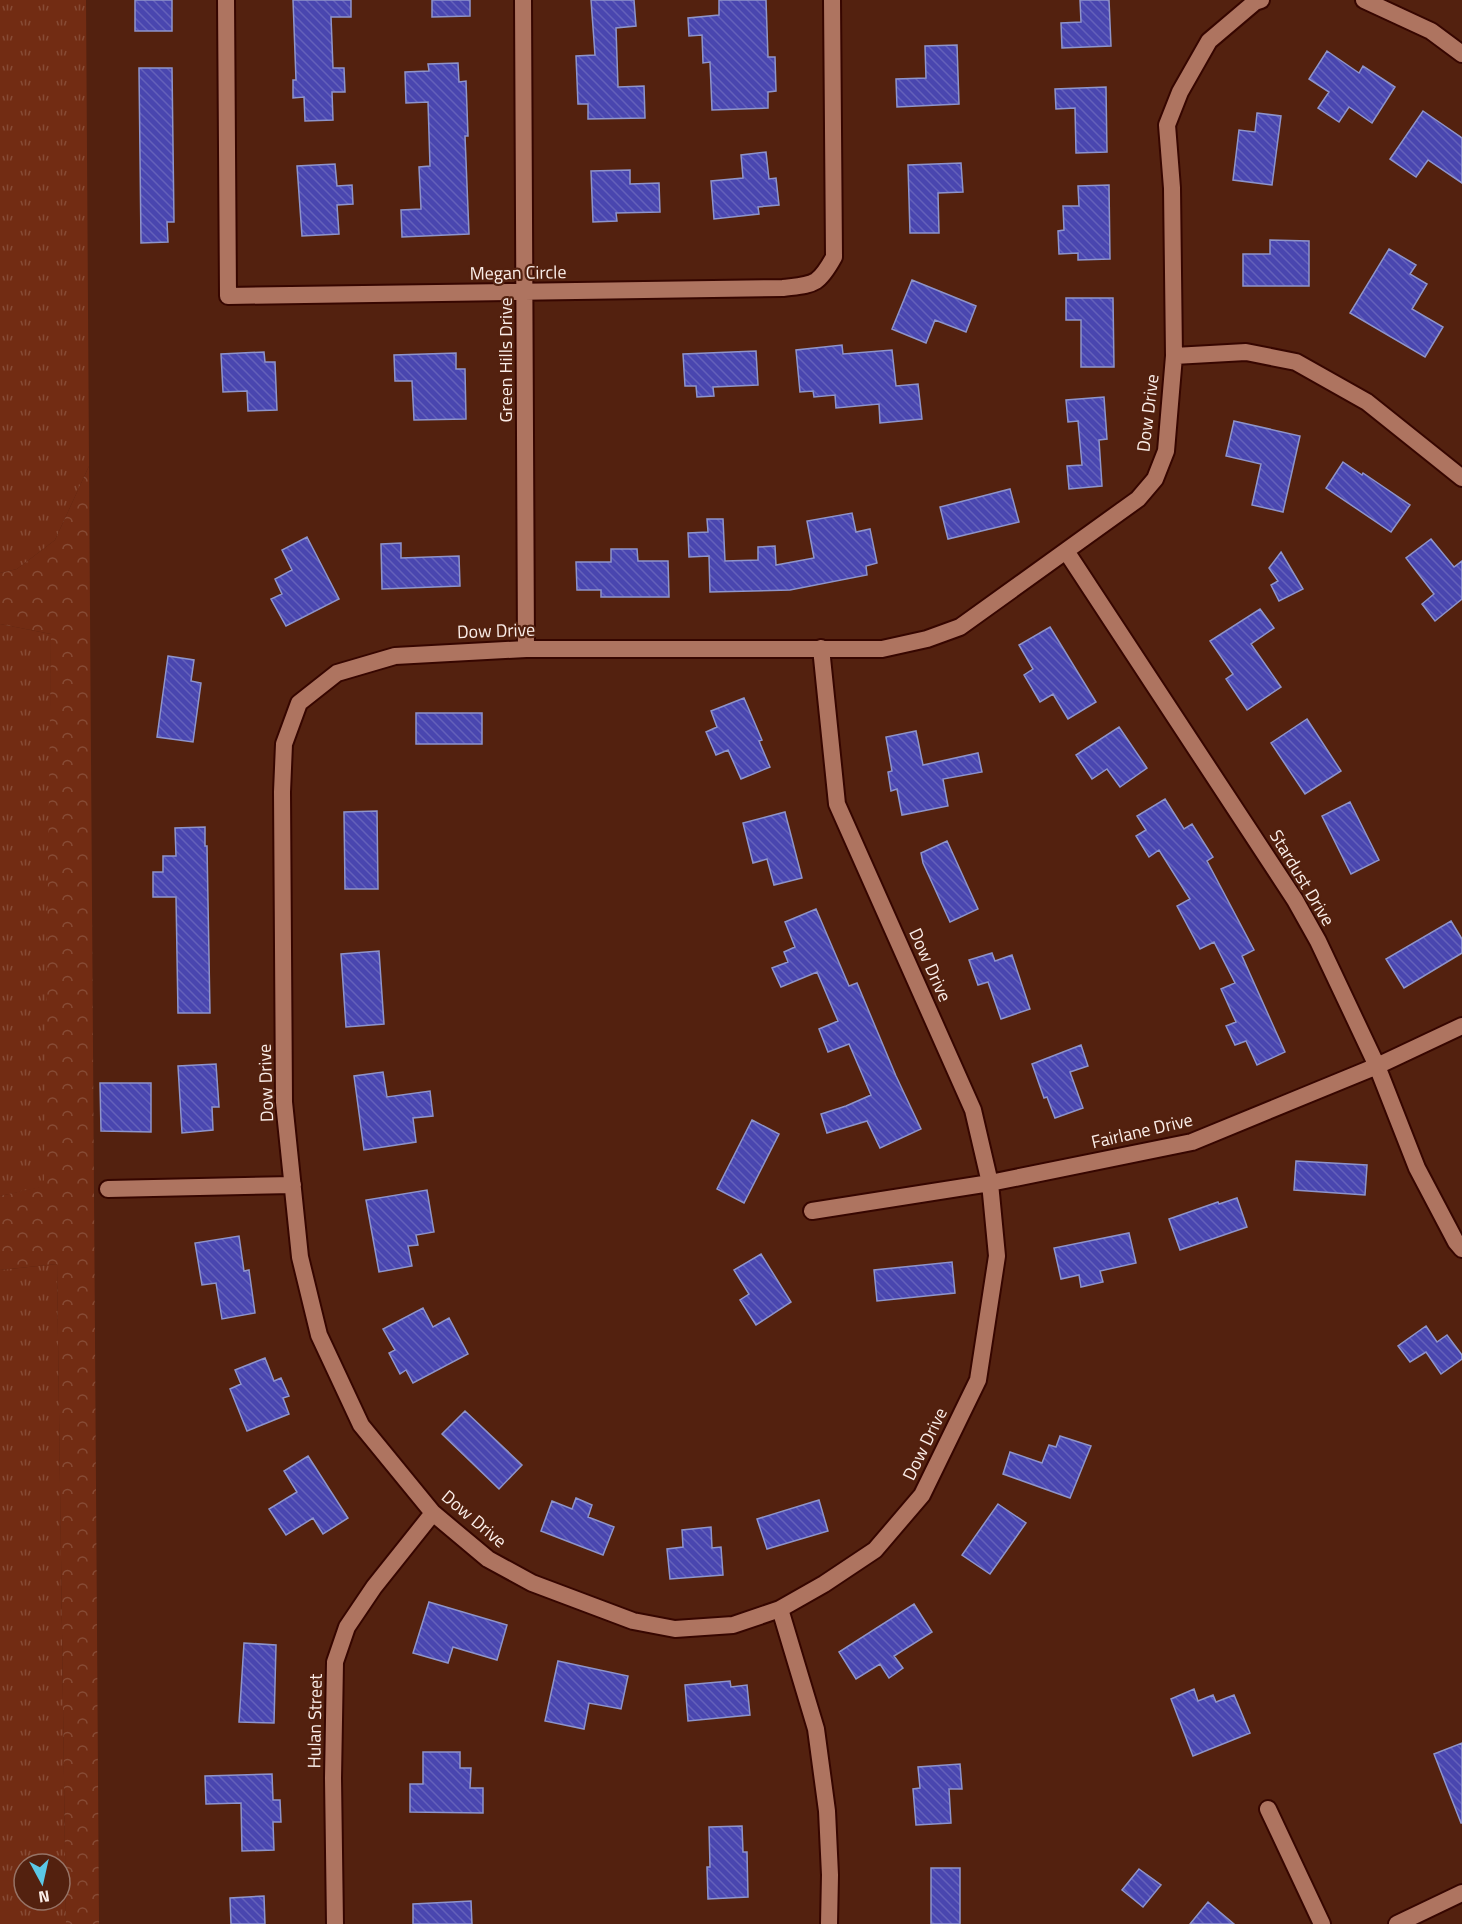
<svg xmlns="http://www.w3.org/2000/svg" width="1462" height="1924" font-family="'Titillium Web',sans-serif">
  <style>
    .grass { fill: url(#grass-tufts); fill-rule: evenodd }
    .forest { fill: url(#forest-crowns) }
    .building { fill: url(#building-back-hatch); stroke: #8e94ca; stroke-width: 1.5 }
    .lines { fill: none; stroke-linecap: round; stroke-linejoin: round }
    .minor-casing { stroke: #360600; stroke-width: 20 }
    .minor { stroke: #ae7460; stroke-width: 16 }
    .labels { text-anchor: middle; stroke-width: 4.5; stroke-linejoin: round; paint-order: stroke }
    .street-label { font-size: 18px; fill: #faede8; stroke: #53210f }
  </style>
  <defs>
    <pattern id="grass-tufts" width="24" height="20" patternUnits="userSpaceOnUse" patternTransform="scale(1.5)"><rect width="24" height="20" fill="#722c13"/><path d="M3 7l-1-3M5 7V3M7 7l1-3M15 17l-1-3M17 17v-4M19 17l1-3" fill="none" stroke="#874b35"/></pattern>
    <pattern id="forest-crowns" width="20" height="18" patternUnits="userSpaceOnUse" patternTransform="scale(1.5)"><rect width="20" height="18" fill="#722c13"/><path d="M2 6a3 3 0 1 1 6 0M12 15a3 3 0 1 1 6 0" fill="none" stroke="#874b35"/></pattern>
    <pattern id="building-back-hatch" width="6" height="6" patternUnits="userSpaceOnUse" patternTransform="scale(1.5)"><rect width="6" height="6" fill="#4946af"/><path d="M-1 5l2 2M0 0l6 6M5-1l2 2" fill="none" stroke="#6461ba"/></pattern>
  </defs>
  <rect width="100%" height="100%" fill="#53210f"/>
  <!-- grass -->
  <path class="grass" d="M0,0H86L89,466L55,540L17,569L0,573Z
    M0,624L51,634L47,1186L0,1196Z
    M57,1264L66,1924H0V1270ZM24,1864H60V1900H24Z"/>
  <!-- forest -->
  <path class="forest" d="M89,466L99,1924H66L57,1264L0,1270V1196L44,1186L51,634L0,624V573L17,569L55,540Z"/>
  <!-- building -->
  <path class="building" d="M135,0H172V31H135Z
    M293,0H351V17H331L333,68H344L345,92H332L333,120L305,121L304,97L293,98V80H296Z
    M432,0H470V16L432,17Z
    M591,0H634L636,26L616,28L618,87L644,86L645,118L588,119V104H578L576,56L595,55Z
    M719,0H766L768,57H775L776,91L768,92V108L712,110L710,62L703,63L702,35L689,36L688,18L719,15Z
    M1080,0H1109L1111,46L1062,48L1061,23L1081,22Z
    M957,45L959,104L897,107L896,79L926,78L925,46Z
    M1327,51L1359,73L1363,66L1395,87L1372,123L1349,107L1339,122L1318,108L1329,92L1309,79Z
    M458,63L459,82L466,81L468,136H465L469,234L402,237L401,210L421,209L419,167L430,166L428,102L406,103L405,72L429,71L428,64Z
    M139,68H172L174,222H167L168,242L141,243Z
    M1106,87L1107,152L1076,153L1075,108L1056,109L1055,89Z
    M1423,111L1462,138V183L1428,160L1416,177L1390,159Z
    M1257,113L1281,116L1272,185L1233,180L1239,130L1255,132Z
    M766,152L769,179L776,178L779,205L758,207L759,214L714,219L711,181L743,178L741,155Z
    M961,163L963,192L938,193L939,233H910L908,165Z
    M335,164L337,186L352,185L353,204L337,205L339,234L302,236L297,166Z
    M630,170V184L659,183L660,212L616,213L617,221L593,222L591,171Z
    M1109,185L1110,259L1078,260V253L1059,254L1058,231L1064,230L1063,206H1079L1078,186Z
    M1270,240L1309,241V286H1243V254H1270Z
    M1389,249L1416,265L1410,274L1427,284L1412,309L1443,327L1425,357L1350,313Z
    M912,280L976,306L966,332L935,320L926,343L892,329Z
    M1066,298H1113L1114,367H1081V320H1066Z
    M842,345L843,354L892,350L896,386L918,384L922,419L880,423L879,404L836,408L835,395L814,397L813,391L800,392L796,350Z
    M756,351L758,385L713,387L714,396L697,397L696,386H685L683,354Z
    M264,352L265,362H275L277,410L248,411L247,391L223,392L221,354Z
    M456,353V369H465L466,419L414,420L412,381H395L394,355Z
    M1104,397L1107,439L1099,440L1102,486L1069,489L1067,466L1082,465L1078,421L1068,422L1066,400Z
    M1234,421L1300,436L1283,512L1252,505L1261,464L1226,456Z
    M1343,462L1362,475L1363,473L1410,505L1391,532L1326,488Z
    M1010,489L1019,522L948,539L940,507Z
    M852,513L856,532L870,529L877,563L866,566L867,575L790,590L710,592L709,556L689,557L688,533L708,532L707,519H723L725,561L758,560V547L775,546L776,565L814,558L807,521Z
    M307,537L339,599L286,626L271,599L282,594L275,579L292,570L282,550Z
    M1431,539L1454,567L1462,561V599L1435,621L1422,604L1434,594L1406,558Z
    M401,543V558L459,556L460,586L382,589L381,544Z
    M611,549H637L638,561H668L669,597H601V590H577L576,562H611Z
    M1281,552L1303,589L1279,601L1271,585L1278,581L1269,568Z
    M1260,609L1274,628L1251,644L1281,687L1247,710L1226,679L1233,674L1210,641Z
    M1050,627L1096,702L1068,719L1053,694L1040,702L1024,675L1033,669L1019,645Z
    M168,656L194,660L191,681L201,683L193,742L157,737Z
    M744,698L762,740L759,741L770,767L741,779L728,750L716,755L706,732L717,727L711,711Z
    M416,713H482V744H416Z
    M1307,719L1341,771L1305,794L1271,743Z
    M1119,727L1147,768L1120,787L1107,769L1092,779L1076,755Z
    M916,731L923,765L978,753L982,772L943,779L948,806L902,815L897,789L891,791L888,772L892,771L886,737Z
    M1165,799L1184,829L1192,824L1213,857L1207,861L1254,950L1242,956L1285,1052L1257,1065L1246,1041L1235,1045L1226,1026L1236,1022L1221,989L1235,983L1214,942L1200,949L1177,906L1190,899L1159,850L1149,857L1136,836L1146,830L1137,816Z
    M1350,802L1379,860L1351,874L1322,816Z
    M377,811L378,889H345L344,812Z
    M785,812L802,878L774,885L767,859L753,863L743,823Z
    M205,827V846H207L210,1013H178L176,897H153V872H163V856H176L175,828Z
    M947,841L978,909L950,922L923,863L921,853Z
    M816,909L849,986L857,983L896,1076L921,1129L880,1148L867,1121L827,1133L821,1114L846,1106L871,1095L849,1044L828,1052L819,1029L838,1021L817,972L781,987L772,968L788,962L784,952L795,947L785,922Z
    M1451,921L1462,939V953L1404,988L1386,959Z
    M379,951L384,1024L346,1027L341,954Z
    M992,953L995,961L1012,955L1030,1009L1001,1019L988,982L978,985L969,960Z
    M1081,1045L1088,1066L1070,1072L1083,1108L1055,1118L1047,1097L1044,1098L1032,1064Z
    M216,1064L219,1107H212L213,1130L182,1133L178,1066Z
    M383,1072L387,1097L430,1091L433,1116L413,1118L416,1142L364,1150L354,1076Z
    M100,1083H151V1132L101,1131Z
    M752,1120L779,1134L744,1203L717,1189Z
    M1296,1161L1367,1165L1365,1195L1294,1190Z
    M427,1190L434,1232L416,1235L418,1245L408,1246L412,1266L379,1272L366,1200Z
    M1237,1198L1247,1227L1180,1250L1169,1219L1218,1202L1219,1204Z
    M1129,1233L1136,1263L1100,1271L1103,1282L1081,1287L1079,1275L1061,1279L1054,1248Z
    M239,1236L244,1271L249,1270L255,1313L222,1319L216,1283L202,1285L195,1243Z
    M761,1254L791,1302L756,1325L740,1300L749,1294L734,1270Z
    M952,1262L955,1293L877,1301L874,1270Z
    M423,1308L433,1327L449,1318L468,1354L413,1383L406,1370L400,1374L389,1353L395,1350L383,1329Z
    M1426,1326L1437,1342L1447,1335L1462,1355V1359L1441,1374L1426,1352L1410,1362L1398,1346Z
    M265,1358L274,1381L281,1378L289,1396L283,1398L289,1414L247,1431L230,1389L241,1384L235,1370Z
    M465,1411L522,1465L499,1489L442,1434Z
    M1060,1436L1091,1446L1070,1498L1003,1474L1010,1452L1042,1463L1049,1445L1056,1447Z
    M308,1456L348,1518L323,1534L313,1518L286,1535L269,1509L297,1492L284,1471Z
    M576,1498L592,1505L588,1517L614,1527L603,1555L541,1531L552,1501L572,1509Z
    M819,1500L828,1531L767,1549L757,1519Z
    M998,1504L1026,1523L990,1574L962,1555Z
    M711,1527L712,1548L721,1547L723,1575L670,1579L667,1549L683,1547L682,1530Z
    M429,1602L507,1625L497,1660L453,1647L448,1663L413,1653Z
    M914,1604L932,1632L894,1656L903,1668L889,1678L880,1664L856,1679L839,1652Z
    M244,1643L276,1645L274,1723L239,1722Z
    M558,1661L628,1676L621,1709L589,1703L584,1729L545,1721Z
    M730,1681L731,1687L747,1685L750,1715L688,1721L685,1685Z
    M1194,1689L1198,1701L1213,1695L1216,1702L1234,1695L1250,1733L1193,1756L1171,1699Z
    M1462,1743V1823H1461L1434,1754Z
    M423,1752H460V1768H471L470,1788H483V1813L410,1812V1784H423Z
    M960,1764L962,1789H949L951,1823L916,1825L913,1789L920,1788L918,1767Z
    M272,1774L273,1800H280L281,1822H273L274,1850L242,1851L241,1803L206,1804L205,1776Z
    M742,1826L743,1852H747L748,1897L708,1899L707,1867H710L709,1827Z
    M931,1868H960V1924H931Z
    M1139,1869L1161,1885L1143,1907L1122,1890Z
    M264,1896L265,1924H231L230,1898Z
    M471,1901L472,1924H413V1904Z
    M1208,1902L1234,1924H1190Z"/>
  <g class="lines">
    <!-- minor casing -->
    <g class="minor-casing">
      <path id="minor" d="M226,0L228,296L783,288C814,284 818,286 834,257L832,0
        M523,0L526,649
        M1364,0L1431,31L1462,54
        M1174,356L1246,352L1296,362L1367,402L1462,478
        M1066,551L1295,900L1318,941L1377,1066L1417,1168L1456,1242L1462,1249
        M821,648L837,804L973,1110L990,1183L997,1256L978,1380L922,1495L875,1550L824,1584L780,1609L733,1625L675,1629L633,1621L532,1583L488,1559L433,1513L361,1425L319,1335L300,1257L284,1102L282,792L284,744L299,703L337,673L395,656L526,649H882L927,639L960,627L1138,499L1155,479L1166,451L1174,356L1172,188L1167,125L1180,92L1209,41L1255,2L1261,0
        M108,1189L293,1185
        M812,1211L990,1183L1192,1142L1377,1066L1462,1026
        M780,1609L816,1729L827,1811L830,1875L829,1924
        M1268,1809L1322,1924
        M335,1924L333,1778L335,1662L347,1627L374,1587L433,1513
        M1397,1924L1462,1893"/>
    </g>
    <!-- minor -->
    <use href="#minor" class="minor"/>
  </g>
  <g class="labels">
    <!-- street labels -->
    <g class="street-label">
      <text transform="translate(518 273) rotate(-1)" y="6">Megan Circle</text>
      <text transform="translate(506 360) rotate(-90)" y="6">Green Hills Drive</text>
      <text transform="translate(1148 413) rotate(-83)" y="6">Dow Drive</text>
      <text transform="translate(496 631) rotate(-2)" y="6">Dow Drive</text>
      <text transform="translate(1302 878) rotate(59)" y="6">Stardust Drive</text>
      <text transform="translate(930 965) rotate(66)" y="6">Dow Drive</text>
      <text transform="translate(266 1083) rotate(-92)" y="6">Dow Drive</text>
      <text transform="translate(1142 1131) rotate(-13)" y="6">Fairlane Drive</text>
      <text transform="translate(925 1444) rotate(-64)" y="6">Dow Drive</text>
      <text transform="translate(474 1519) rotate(40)" y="6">Dow Drive</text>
      <text transform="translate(315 1721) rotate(-89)" y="6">Hulan Street</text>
    </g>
  </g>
  <!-- north arrow -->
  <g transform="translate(42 1882) rotate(172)"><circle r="28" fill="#53210f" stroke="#967366" stroke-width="1.5"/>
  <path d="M0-4.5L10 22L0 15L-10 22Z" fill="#5bc8e6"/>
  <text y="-9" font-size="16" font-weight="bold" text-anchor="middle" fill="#faede8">N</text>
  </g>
</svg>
